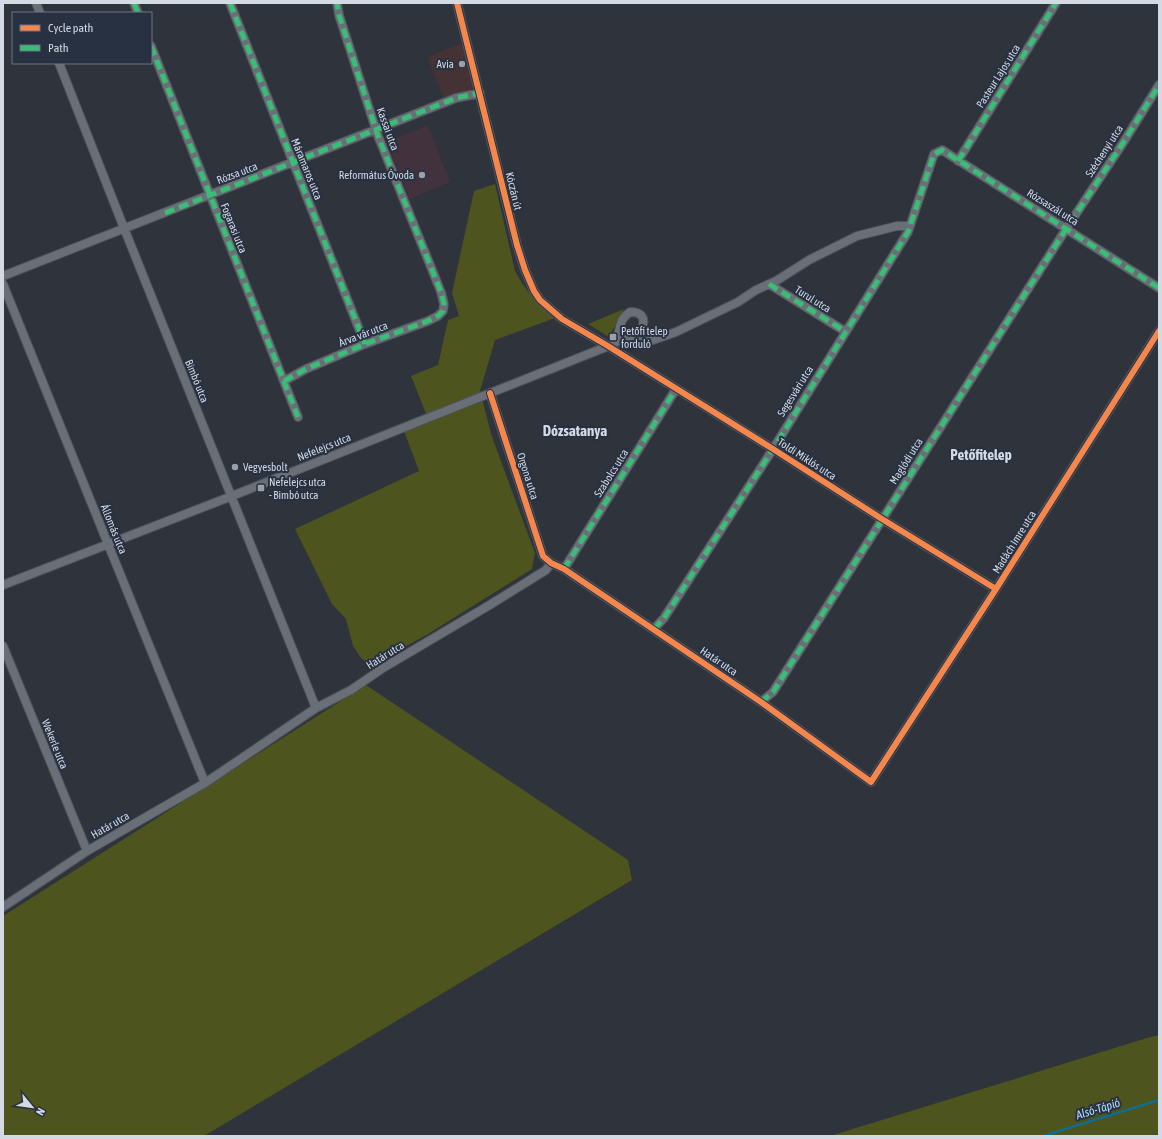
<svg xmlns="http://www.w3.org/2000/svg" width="1162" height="1139" font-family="'Asap Condensed',sans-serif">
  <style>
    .commercial { fill: #443234 }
    .education { fill: #41323d }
    .green { fill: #4e541d }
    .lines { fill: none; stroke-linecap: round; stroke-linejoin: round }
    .stream { stroke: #0471a6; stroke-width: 2 }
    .minor-casing { stroke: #4c5159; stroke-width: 10 }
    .minor { stroke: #6a6e76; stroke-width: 8 }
    .quiet { stroke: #3abd76; stroke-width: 5; stroke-dasharray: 10 5; stroke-linecap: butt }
    .cycleway-casing { stroke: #283142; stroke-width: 8 }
    .cycleway { stroke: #f5874c; stroke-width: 6 }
    .poi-dot { fill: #99a0a9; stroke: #283142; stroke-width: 1.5 }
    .labels { text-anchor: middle; stroke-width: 4; stroke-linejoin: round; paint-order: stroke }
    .poi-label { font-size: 11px; fill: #d3dae4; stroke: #283142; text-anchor: start }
    .street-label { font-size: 11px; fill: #d3dae4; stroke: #283142 }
    .water-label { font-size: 12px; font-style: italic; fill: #b2ddfc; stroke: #283142 }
    .district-label { font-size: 15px; font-weight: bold; fill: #d3dae4; stroke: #283142 }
  </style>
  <rect width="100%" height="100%" fill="#2e333c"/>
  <!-- commercial -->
  <path class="commercial" d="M462,43L474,90L443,97L427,57Z"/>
  <!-- education -->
  <path class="education" d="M428,125L450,182L410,199L388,145V141Z"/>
  <!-- green -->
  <path class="green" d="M495,184L515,271L522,283L536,302L555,318L495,340L480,391L492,437L535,553L532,569L428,634L378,662L370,665L361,658L353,646L346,619L332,604L295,529L419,471L404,431L429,421L411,376L438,365L448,320L459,316L452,293L474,191Z
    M624,309L609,337L588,324Z
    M366,685L628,860L632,880L204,1136H3V916Z
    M1159,1035V1136H830L1147,1038Z"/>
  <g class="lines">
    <!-- stream -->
    <path class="stream" d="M1043,1136L1159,1100"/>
    <!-- minor casing -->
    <g class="minor-casing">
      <path id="minor" d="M36,3L40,13
        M134,3L138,13
        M230,3L365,344
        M457,3L517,245L525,270L534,291L540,300L562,319L608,346L773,449L882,519L996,589
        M151,46L298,417
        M59,63L124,228L316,708
        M958,161L1056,3
        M3,276L456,98L480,93
        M3,284L108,544L205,783
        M769,284L846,332
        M623,340L641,342L650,341L676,332L738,302L756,290L776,281L809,260L857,236L897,226H910
        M284,381L306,369L365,344L428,321L438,316L443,311L444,304L441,292L378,136L339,15L337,3
        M490,393L543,556L551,563L564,569L761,702L871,782L996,589L1159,331
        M564,569L676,389
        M3,585L232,496L611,345L623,338L638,332L642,328C646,317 641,312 630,312C618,321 622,325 617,337C616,340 613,343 611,345
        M654,629L664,618L773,449L908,232L934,154L942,150L1159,288
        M3,646L87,851
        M761,702L773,692L1066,229L1123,143L1159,85
        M3,907L87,851L205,783L316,708L351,690L383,668L488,606L546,570L551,563"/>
    </g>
    <!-- minor -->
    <use href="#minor" class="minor"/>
    <!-- quiet -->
    <path class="quiet" d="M134,3L138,13
      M230,3L365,344
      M151,46L298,417
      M958,161L1056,3
      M165,213L456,98L480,93
      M769,284L846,332
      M284,381L306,369L365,344L428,321L438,316L443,311L444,304L441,292L378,136L339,15L337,3
      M564,569L676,389
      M654,629L664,618L773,449L908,232L934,154L942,150L1159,288
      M761,702L773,692L1066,229L1123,143L1159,85"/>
    <!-- cycleway casing -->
    <g class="cycleway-casing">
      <path id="cycleway" d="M457,3L517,245L525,270L534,291L540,300L562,319L608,346L773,449L882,519L996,589
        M490,393L543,556L551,563L564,569L761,702L871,782L996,589L1159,331"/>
    </g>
    <!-- cycleway -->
    <use href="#cycleway" class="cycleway"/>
  </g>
  <!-- markers -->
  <g class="poi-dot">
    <circle cx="462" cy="64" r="4"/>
    <circle cx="422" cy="175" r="4"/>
    <rect x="609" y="333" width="8" height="8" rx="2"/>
    <circle cx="235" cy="467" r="4"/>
    <rect x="257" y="484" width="8" height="8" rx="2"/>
  </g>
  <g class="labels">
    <!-- poi labels -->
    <g class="poi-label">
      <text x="454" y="68" text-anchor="end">Avia</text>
      <text x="414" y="179" text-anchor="end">Református Óvoda</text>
      <text x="621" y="335">Petőfi telep<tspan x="621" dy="13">forduló</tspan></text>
      <text x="243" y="471">Vegyesbolt</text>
      <text x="269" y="486">Nefelejcs utca<tspan x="269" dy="13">- Bimbó utca</tspan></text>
    </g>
    <!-- street labels -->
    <g class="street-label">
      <text transform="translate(998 76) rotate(-58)" y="4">Pasteur Lajos utca</text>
      <text transform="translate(388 129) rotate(70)" y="4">Kassai utca</text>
      <text transform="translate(1104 151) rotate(-57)" y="4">Széchenyi utca</text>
      <text transform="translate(307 169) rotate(68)" y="4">Máramaros utca</text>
      <text transform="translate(237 173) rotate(-21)" y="4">Rózsa utca</text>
      <text transform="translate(514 191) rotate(76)" y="4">Kóczán út</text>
      <text transform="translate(1053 207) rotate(32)" y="4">Rózsaszál utca</text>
      <text transform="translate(234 228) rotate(68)" y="4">Fogarasi utca</text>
      <text transform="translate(813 299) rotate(32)" y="4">Turul utca</text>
      <text transform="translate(363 334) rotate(-21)" y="4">Árva vár utca</text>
      <text transform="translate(197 381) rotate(68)" y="4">Bimbó utca</text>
      <text transform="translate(795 391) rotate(-58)" y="4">Segesvári utca</text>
      <text transform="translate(324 447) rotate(-22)" y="4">Nefelejcs utca</text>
      <text transform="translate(807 459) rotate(33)" y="4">Toldi Miklós utca</text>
      <text transform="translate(906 461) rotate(-58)" y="4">Maglódi utca</text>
      <text transform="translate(611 473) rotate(-58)" y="4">Szabolcs utca</text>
      <text transform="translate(528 476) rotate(72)" y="4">Orgona utca</text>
      <text transform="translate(114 529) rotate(68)" y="4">Állomás utca</text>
      <text transform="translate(1014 542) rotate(-58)" y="4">Madách Imre utca</text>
      <text transform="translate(385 655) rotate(-32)" y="4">Határ utca</text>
      <text transform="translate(719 661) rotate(34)" y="4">Határ utca</text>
      <text transform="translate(55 744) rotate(68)" y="4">Wekerle utca</text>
      <text transform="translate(110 825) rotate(-30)" y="4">Határ utca</text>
    </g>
    <!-- water labels -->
    <g class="water-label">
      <text transform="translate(1098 1109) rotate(-17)" y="4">Alsó-Tápió</text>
    </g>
    <!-- district labels -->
    <g class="district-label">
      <text x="575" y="436">Dózsatanya</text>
      <text x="981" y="460">Petőfitelep</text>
    </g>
  </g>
  <!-- border -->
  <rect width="1162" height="1139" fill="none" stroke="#d3dae4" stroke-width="8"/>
  <!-- legend -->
  <rect x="12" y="12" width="140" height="52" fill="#283142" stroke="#6c7583"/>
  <rect x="20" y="25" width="20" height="6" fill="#f5874c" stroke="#6c7583"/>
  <text x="48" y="32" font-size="12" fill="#d3dae4">Cycle path</text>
  <rect x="20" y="45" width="20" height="6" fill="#3abd76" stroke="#6c7583"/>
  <text x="48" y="52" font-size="12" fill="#d3dae4">Path</text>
  <!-- north arrow -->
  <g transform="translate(32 1107) rotate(119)" stroke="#283142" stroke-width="3" paint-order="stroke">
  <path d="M0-3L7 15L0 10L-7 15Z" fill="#d3dae4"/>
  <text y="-6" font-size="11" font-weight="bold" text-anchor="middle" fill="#d3dae4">N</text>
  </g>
</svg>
